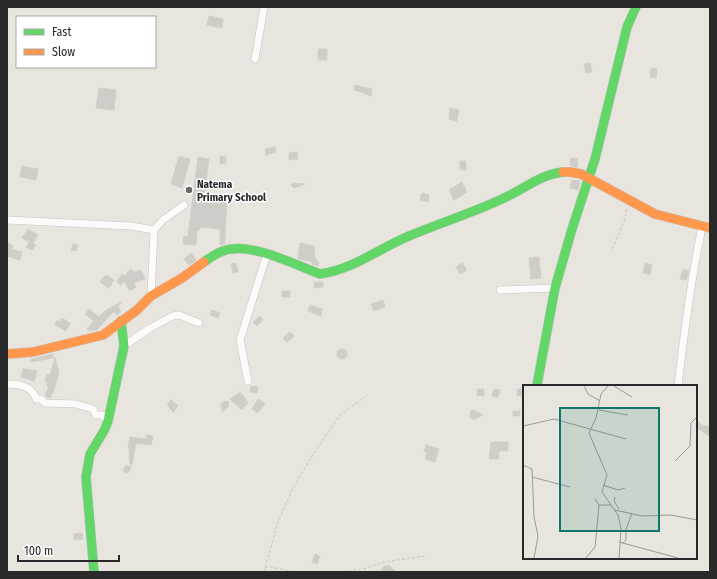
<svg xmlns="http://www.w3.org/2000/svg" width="717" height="579" font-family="'Fira Sans Condensed',sans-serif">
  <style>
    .building { fill: #cecdc8; stroke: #d3d0ca }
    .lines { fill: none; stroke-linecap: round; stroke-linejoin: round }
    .street-casing { stroke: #c5c4c4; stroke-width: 8 }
    .fast-casing { stroke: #c5c4c4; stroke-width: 10 }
    .slow-casing { stroke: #c5c4c4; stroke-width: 10 }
    .path { stroke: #c8c7c6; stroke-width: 1; stroke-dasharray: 3 2; stroke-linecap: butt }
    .street { stroke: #fcfbfa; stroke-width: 7 }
    .fast { stroke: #63d668; stroke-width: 9 }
    .slow { stroke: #ff974d; stroke-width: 9 }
    .poi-dot { fill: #6c6b68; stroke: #fff; stroke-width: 1.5 }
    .labels { text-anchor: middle; stroke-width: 3; stroke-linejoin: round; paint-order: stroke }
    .poi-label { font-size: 11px; font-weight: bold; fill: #292929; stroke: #fff; text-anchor: start }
    .inset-road { fill: none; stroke: #9c9a96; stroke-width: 1 }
    .view { fill: #0f766e; fill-opacity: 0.15; stroke: #0f766e; stroke-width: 2 }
    .inset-edge { fill: none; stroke: #292929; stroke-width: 2 }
  </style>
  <rect width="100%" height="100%" fill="#e8e5de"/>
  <!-- building -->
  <path class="building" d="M209,16L223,19L222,28L207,25Z
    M318,49H327V60H318Z
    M590,63L592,72L586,73L584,64Z
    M651,68L657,69L656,78L650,77Z
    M355,85L372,89L371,96L365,94V93L354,90Z
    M99,88L116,90L114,110L96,108Z
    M450,108L459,110L457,121L449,119Z
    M275,147L276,152L266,155L265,149Z
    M297,152L298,159L289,160V153Z
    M179,156L190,159L182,188L171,184Z
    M220,156H226V164H220Z
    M198,157L209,159L204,197L227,199L225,238L224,244L223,245H220V229L200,227V230H197L196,245L183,244L184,236H188Z
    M577,158L578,167L571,166L570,159Z
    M460,161H466V170H460Z
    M22,166L38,169L36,180L20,177Z
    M572,180L580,181L578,190L570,188Z
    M462,182L467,192L454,200L449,190Z
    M293,183H294L305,184L294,188L291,185Z
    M422,193L429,195L428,202L420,200Z
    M28,229L38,235L33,243L36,245L32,250L26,247L29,242L22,238Z
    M7,242L13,246L11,249L22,252L20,260L7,256Z
    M300,243L314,246L315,258L319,263L318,266L312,264L311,261L298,259Z
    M73,244L78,245L76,251L71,250Z
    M191,253L196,260L189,265L184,259Z
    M539,257L541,278L531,279L529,258Z
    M236,263L238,272L233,273L231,264Z
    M462,263L467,270L460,274L456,267Z
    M645,263L652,265L650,275L643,273Z
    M130,269L135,272L141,270L145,279L134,283L136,287L130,291L124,281L121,285L117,282L122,274L125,276Z
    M683,269L689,271L686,280L680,279Z
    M106,275L114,280L109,288L100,282L104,276L105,277Z
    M314,282H323V287L314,288Z
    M282,291H290V297H282Z
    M383,300L385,307L374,311L371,304Z
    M122,302L118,306L121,312L116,315L114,311L97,330H94L90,331L87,329L94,321L85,314L89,309L99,317L106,310Z
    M310,305L322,309L321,316L308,311Z
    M212,310L220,313L218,318L210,315Z
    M260,316L263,320L257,326L253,322Z
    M62,318L70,323L66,331L55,325L57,320L59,322Z
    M290,332L294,336L287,342L283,338Z
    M337 354a5 5 0 1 1 10 0a5 5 0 1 1-10 0Z
    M53,354V358L31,362V359Z
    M55,357L59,373L53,393H52L50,398L45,396L49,386H47L48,382H45L47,374L50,375Z
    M23,369L37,371L34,381L21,377Z
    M251,386L258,387L257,393L250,392Z
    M477,389H484V396H477Z
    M494,389L500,390L498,397L492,396Z
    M517,389H524V396H517Z
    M240,392L248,402L242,410L230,399Z
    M258,399L265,404L257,413L252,409Z
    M171,400L178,406L173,412L167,405Z
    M225,401L229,402L228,407L222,412L221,404Z
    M474,410L475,411L483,415L475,419H472L470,417V414L471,411Z
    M513,411H520V416H513Z
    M696,421L703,426H710V437L696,427Z
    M147,435L153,436L151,445L136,443L132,465L130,464L129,448H128L130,437L146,439Z
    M491,442H508V451H499V459H489Z
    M426,445L439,449L435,462L425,459L427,452H424Z
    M126,465L131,467L128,473L123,471Z
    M82,533L83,539L74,540V534Z
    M315,554L320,556L317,564L312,562Z
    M387,565L390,566L396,572H381L383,567Z"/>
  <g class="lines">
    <!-- street casing -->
    <g class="street-casing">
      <path id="street" d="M255,59L264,7
        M7,220L131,226L154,230
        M500,290L555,288
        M151,296L154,230L163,220L184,205
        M124,346L150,328L173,316L179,315L199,323
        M248,381L240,340L267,254
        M7,384C19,384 33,386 36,399H41L45,403L76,404L93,409L96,415H102L108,421
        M678,386C684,333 691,280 702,227"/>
    </g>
    <!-- fast casing -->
    <g class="fast-casing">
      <path id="fast" d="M204,262C212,256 221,250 231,249C256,245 296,265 320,274C352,270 380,248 409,236C440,223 472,213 502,199C523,190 541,174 563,172
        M537,385L555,288L572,229L595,159L627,27L636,7
        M94,572L86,477L90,454L105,429L108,421L124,346L121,321"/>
    </g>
    <!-- slow casing -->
    <g class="slow-casing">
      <path id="slow" d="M563,172H570L581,174L655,214L710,228
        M7,354L33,352L103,335L137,310L151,296L182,278L204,262"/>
    </g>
    <!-- path -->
    <path class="path" d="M612,249L624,222L627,208
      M265,568L271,567L293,572
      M264,572L278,522L293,488L312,456L340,415L365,397
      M349,572L351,570L363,569L385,562L425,556"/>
    <!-- street -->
    <use href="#street" class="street"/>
    <!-- fast -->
    <use href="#fast" class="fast"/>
    <!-- slow -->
    <use href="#slow" class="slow"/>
  </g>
  <!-- markers -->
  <circle class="poi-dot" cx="189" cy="190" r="4"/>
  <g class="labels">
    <!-- poi labels -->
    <g class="poi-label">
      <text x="197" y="188">Natema<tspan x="197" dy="13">Primary School</tspan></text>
    </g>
  </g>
  <!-- overview -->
  <g transform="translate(523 385)">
    <rect width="174" height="174" fill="#e8e5de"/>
    <path class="inset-road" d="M61,1L65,9L77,16M85,1L78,9L73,33L66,48L84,90L79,107L95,130L98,144L96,173M91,1L109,12M76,25L105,30M0,41L31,34L103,54M152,76L167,61L168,38L174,32M0,80L9,84L11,132L15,151L11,173M9,92L47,102M80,100L95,105L102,103M92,112L91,116L96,124M72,114L76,120H88M92,125L119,131L148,130L174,135M96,157L155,173M100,158L103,155V144L109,128M63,173L72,162L76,120"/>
    <path class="view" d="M37,23H136V146H37Z"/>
    <rect width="174" height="174" class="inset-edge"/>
  </g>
  <!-- border -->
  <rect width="717" height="579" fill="none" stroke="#292929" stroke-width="16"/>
  <!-- legend -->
  <rect x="16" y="16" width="140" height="52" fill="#ffffff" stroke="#a9a9a9"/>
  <rect x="24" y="29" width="20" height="6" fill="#63d668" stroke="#a9a9a9"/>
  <text x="52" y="36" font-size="12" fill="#292929">Fast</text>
  <rect x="24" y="49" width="20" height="6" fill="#ff974d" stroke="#a9a9a9"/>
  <text x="52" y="56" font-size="12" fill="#292929">Slow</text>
  <!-- scale -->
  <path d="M18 555v6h101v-6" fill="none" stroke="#292929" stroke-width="2"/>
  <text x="24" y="555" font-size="12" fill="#292929" stroke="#ffffff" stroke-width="3" paint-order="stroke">100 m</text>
</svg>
